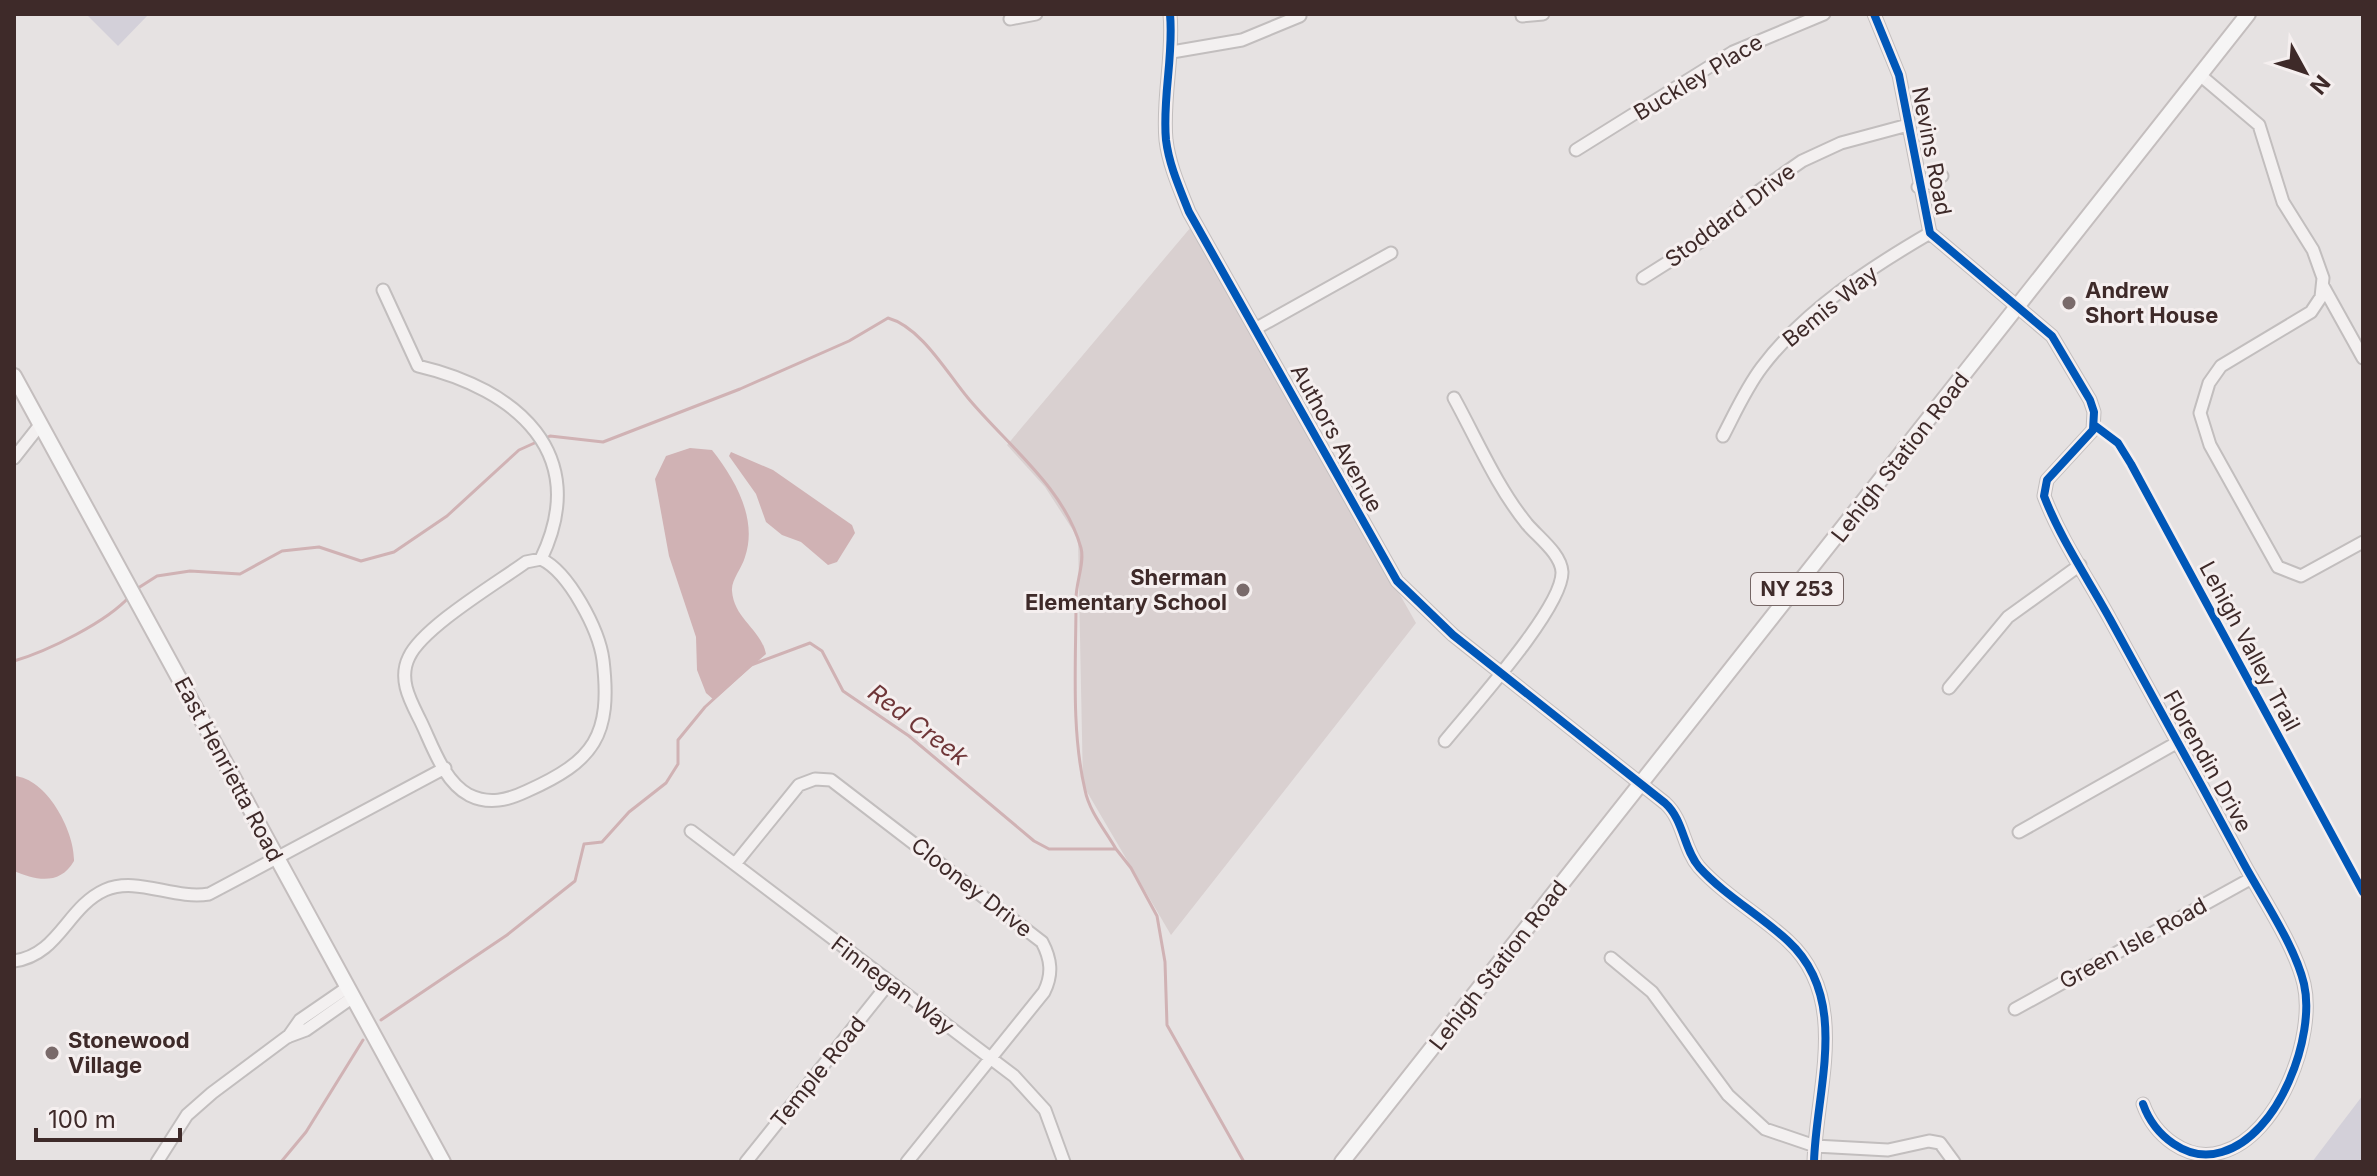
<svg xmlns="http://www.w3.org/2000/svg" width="2377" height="1176" font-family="Inter,sans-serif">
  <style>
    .built { fill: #d9d0d0 }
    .green { fill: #d3d0d9 }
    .water { fill: #d0b2b4 }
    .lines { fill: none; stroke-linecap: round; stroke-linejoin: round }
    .stream { stroke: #d0b2b4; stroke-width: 3 }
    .minor-casing { stroke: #c2bebe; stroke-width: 15 }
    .major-casing { stroke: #c4bebe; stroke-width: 18 }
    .minor { stroke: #f3f0f0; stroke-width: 11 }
    .major { stroke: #f6f5f5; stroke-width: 14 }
    .cycleway-casing { stroke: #f5efef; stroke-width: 13 }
    .cycleway { stroke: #0057b8; stroke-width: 8 }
    .poi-dot { fill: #796a6a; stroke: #f5efef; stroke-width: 3 }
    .labels { text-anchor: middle; stroke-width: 6; stroke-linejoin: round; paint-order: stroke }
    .shield { fill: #f5efef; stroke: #756564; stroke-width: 2 }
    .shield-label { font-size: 20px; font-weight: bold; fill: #3e2a29 }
    .street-label { font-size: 22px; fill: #3e2a29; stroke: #f5efef }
    .poi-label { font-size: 22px; font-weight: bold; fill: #3e2a29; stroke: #f5efef; text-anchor: start }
    .water-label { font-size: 24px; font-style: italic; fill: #6f3638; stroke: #f5efef }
  </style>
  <rect width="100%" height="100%" fill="#e6e2e2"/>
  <!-- built -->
  <path class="built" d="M1191,227L1416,623L1171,935L1083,785L1078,538L1045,487L1007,445Z"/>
  <!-- green -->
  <path class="green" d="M86,14H149L118,46Z
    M2363,1095V1162H2312Z"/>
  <!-- water -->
  <path class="water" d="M690,448L712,450C735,479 758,519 745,557C742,568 731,580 732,591C734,619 761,629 766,654L714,700L706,693L697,670L696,637L669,556L655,479L666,456Z
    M731,452L773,470L852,525L855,533L837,562L828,565L801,542L782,535L766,522L756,494L729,456Z
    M14,776C47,778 75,832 74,861C60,886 35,880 14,871Z"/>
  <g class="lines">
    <!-- stream -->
    <path class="stream" d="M135,590L157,576L190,571L240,574L282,551L319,547L361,561L394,552L447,516L519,450L550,436L603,442L740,389L849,341L888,318C921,327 947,373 968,398C1007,445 1064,487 1081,548C1085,563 1075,585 1076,601C1076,663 1071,730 1085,790C1089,811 1105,830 1116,849
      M14,661C48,651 107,622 130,596
      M381,1020L507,935L575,881L584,844L602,842L629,812L666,783L678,764V740L705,707L751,665L810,643L822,651L843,691L909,736L1034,841L1049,849H1116L1131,868L1157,916L1165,962L1167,1025L1244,1162
      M281,1162L306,1132L363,1040"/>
    <!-- minor casing -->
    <g class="minor-casing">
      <path id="minor" d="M1170,14C1174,56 1162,98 1166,140C1169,165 1180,189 1189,212L1397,581L1453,635L1665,803C1684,820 1683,848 1699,867C1724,895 1760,915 1788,941C1851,999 1816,1089 1814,1162
        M1874,14L1899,75L1930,233L2052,336L2090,400L2094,412L2093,430L2047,480L2044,496C2060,538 2088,579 2110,619C2155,701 2200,782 2244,864C2263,899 2295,946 2304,984C2316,1036 2279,1136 2222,1152C2187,1163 2154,1135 2143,1104
        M1522,16L1543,14
        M1010,19L1036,14
        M1172,52L1242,40L1300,16
        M2200,75L2259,125L2283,202L2313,250L2323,278L2321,297L2311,312L2221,366L2209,383L2200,413L2210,445L2278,567L2301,576L2363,542
        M1576,150L1733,52L1824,14
        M1918,187L1942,176
        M1643,278L1700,242L1759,191L1802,161L1841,143L1908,125
        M2323,286L2363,358
        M383,290L418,366C516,389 592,453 541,559
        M1255,329L1391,253
        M1723,436C1735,413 1746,388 1762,367C1805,310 1870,268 1930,233
        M14,458L40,425
        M541,559C569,572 599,630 603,660C612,736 594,761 527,791C508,800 489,805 469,795C443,781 432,744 420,720C410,700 398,679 409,657C423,627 497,583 526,562Z
        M1949,688L2008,617L2080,565
        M1445,741C1470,710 1563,608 1562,572C1561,554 1539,538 1527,524C1497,487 1477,440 1454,398
        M691,831L1014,1076L1045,1110L1064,1162
        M2019,832L2178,742
        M735,864L799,785L815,779L831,780L1042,942C1051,959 1053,974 1044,992L907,1162
        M1611,958L1652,992L1728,1095L1765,1129L1815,1146L1888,1150L1929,1141L1940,1143L1954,1162
        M14,961C59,955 67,907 105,890C137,876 174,900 209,894L445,768
        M2015,1009L2252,878
        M288,1037L300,1020L348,987
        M157,1162L187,1115L212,1093L287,1037L306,1030L353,997
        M746,1162L889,983"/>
    </g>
    <!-- major casing -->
    <g class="major-casing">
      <path id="major" d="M14,376L443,1162
        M1342,1162L2248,14"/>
    </g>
    <!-- minor -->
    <use href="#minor" class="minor"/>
    <!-- major -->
    <use href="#major" class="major"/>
    <!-- cycleway casing -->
    <g class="cycleway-casing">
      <path id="cycleway" d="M1170,14C1174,56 1162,98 1166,140C1169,165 1180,189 1189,212L1397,581L1453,635L1665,803C1684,820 1683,848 1699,867C1724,895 1760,915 1788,941C1851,999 1816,1089 1814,1162
        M1874,14L1899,75L1930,233L2052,336L2090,400L2094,412L2093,430L2047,480L2044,496C2060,538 2088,579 2110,619C2155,701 2200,782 2244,864C2263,899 2295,946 2304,984C2316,1036 2279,1136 2222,1152C2187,1163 2154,1135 2143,1104
        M2094,425L2118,443L2131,464L2363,892"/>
    </g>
    <!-- cycleway -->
    <use href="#cycleway" class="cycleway"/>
  </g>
  <!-- markers -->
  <g class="poi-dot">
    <circle cx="2069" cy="303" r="8"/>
    <circle cx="1243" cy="590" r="8"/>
    <circle cx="52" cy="1053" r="8"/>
  </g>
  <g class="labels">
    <!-- shield labels -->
    <rect class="shield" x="1751" y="573" width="92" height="32" rx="6"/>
    <g class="shield-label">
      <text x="1797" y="596">NY 253</text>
    </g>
    <!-- street labels -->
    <g class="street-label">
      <text transform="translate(1698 77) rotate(-31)" y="8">Buckley Place</text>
      <text transform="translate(1932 151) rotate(79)" y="8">Nevins Road</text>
      <text transform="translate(1730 215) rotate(-37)" y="8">Stoddard Drive</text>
      <text transform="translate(1830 306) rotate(-39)" y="8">Bemis Way</text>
      <text transform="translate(1337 438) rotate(61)" y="8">Authors Avenue</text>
      <text transform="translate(1900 457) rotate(-52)" y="8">Lehigh Station Road</text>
      <text transform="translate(2250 646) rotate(62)" y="8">Lehigh Valley Trail</text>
      <text transform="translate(2208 761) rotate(61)" y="8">Florendin Drive</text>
      <text transform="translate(229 769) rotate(62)" y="8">East Henrietta Road</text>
      <text transform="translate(972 887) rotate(38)" y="8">Clooney Drive</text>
      <text transform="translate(2133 943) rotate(-29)" y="8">Green Isle Road</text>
      <text transform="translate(1498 965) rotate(-52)" y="8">Lehigh Station Road</text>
      <text transform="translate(893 985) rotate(37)" y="8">Finnegan Way</text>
      <text transform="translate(818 1072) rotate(-51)" y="8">Temple Road</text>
    </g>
    <!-- poi labels -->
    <g class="poi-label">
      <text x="2085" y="298">Andrew<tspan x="2085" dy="25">Short House</tspan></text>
      <text x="1227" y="585" text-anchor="end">Sherman<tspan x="1227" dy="25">Elementary School</tspan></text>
      <text x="68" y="1048">Stonewood<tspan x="68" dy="25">Village</tspan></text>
    </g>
    <!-- water labels -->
    <g class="water-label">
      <text transform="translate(918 725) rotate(37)" y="8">Red Creek</text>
    </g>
  </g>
  <!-- border -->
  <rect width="2377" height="1176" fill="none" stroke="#3e2a29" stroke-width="32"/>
  <!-- north arrow -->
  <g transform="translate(2305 72) rotate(130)" stroke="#f5efef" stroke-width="6" paint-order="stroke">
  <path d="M0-6L14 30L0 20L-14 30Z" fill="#3e2a29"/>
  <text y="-12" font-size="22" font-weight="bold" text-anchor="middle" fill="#3e2a29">N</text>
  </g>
  <!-- scale -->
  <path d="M36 1128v12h144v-12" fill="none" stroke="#3e2a29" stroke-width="4"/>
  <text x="48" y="1128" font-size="24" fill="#3e2a29" stroke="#f5efef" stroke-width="6" paint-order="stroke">100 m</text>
</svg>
